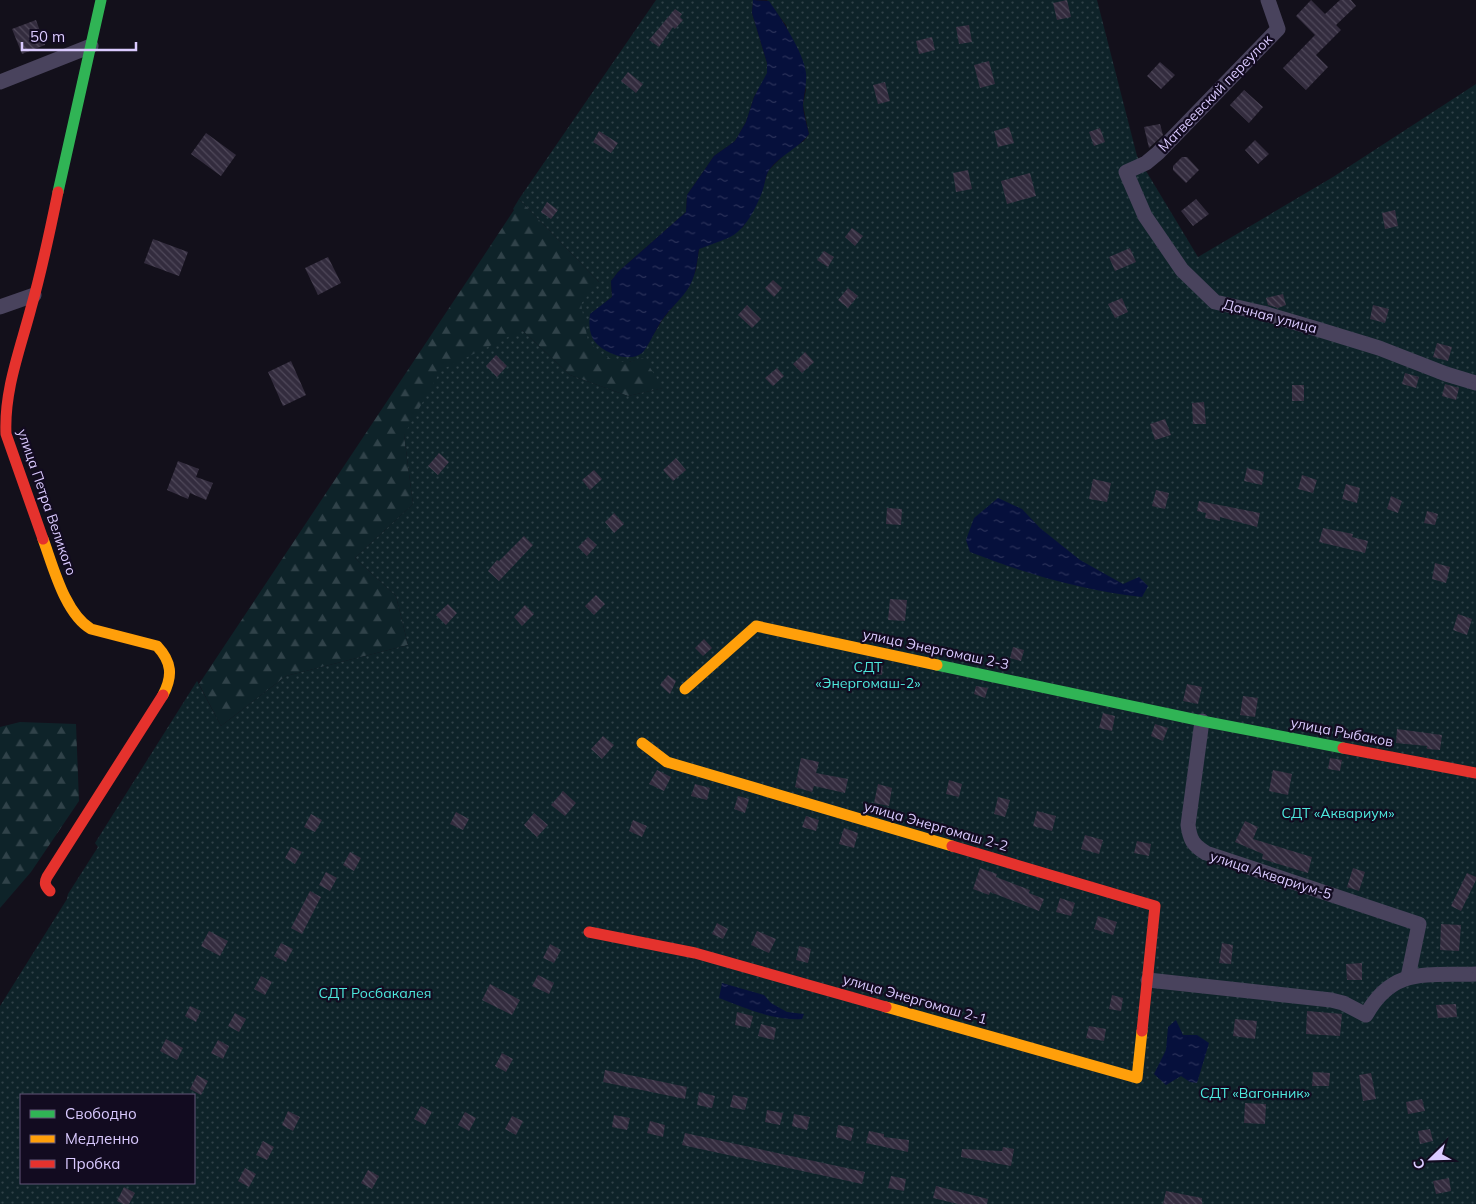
<svg xmlns="http://www.w3.org/2000/svg" width="1476" height="1204" font-family="Mulish,sans-serif">
  <style>
    .forest { fill: url(#forest-firs) }
    .garden { fill: url(#garden-dots); fill-rule: evenodd }
    .water { fill: url(#water-ripples) }
    .building { fill: url(#building-back-hatch) }
    .lines { fill: none; stroke-linecap: round; stroke-linejoin: round }
    .street { stroke: #49435d; stroke-width: 15 }
    .fast { stroke: #30b455; stroke-width: 11 }
    .slow { stroke: #ff9f0a; stroke-width: 11 }
    .jam { stroke: #e5322d; stroke-width: 11 }
    .labels { text-anchor: middle; stroke-width: 4.5; stroke-linejoin: round; paint-order: stroke }
    .street-label { font-size: 14px; fill: #dacaff; stroke: #120b20 }
    .park-label { font-size: 14px; fill: #4de8dd; stroke: #120b20 }
  </style>
  <defs>
    <pattern id="forest-firs" width="22" height="20" patternUnits="userSpaceOnUse" patternTransform="scale(1.25)"><rect width="22" height="20" fill="#0e2329"/><path d="M5 1l3.5 6h-7zM16 11l3.5 6h-7z" fill="#304249"/></pattern>
    <pattern id="garden-dots" width="8" height="8" patternUnits="userSpaceOnUse" patternTransform="scale(1.25)"><rect width="8" height="8" fill="#0e2329"/><path d="M2 2h.1M6 6h.1" fill="none" stroke="#304249" stroke-width="1.8" stroke-linecap="round"/></pattern>
    <pattern id="water-ripples" width="26" height="14" patternUnits="userSpaceOnUse" patternTransform="scale(1.25)"><rect width="26" height="14" fill="#06103c"/><path d="M2 4q2-2 4 0t4 0M15 11q2-2 4 0t4 0" fill="none" stroke="#2a3159"/></pattern>
    <pattern id="building-back-hatch" width="6" height="6" patternUnits="userSpaceOnUse" patternTransform="scale(1.25)"><rect width="6" height="6" fill="#332c3e"/><path d="M-1 5l2 2M0 0l6 6M5-1l2 2" fill="none" stroke="#50495b"/></pattern>
  </defs>
  <rect width="100%" height="100%" fill="#13101b"/>
  <!-- forest -->
  <path class="forest" d="M519,199L599,282L629,362L644,357L664,388L628,396L570,375L522,330L404,435L413,504L355,558L396,596L408,645L286,676L221,726L199,684L477,266L514,210L513,209Z
    M20,722L76,724L79,801L31,872L0,908V727Z"/>
  <!-- garden -->
  <path class="garden" d="M656,0H753L752,13L767,63L768,73L754,97L746,122L735,141L714,156L687,195L686,212L618,272L611,281L612,297L590,314L642,353L663,319L689,287L696,270L699,249L743,227L753,210L762,191L768,171L789,150L804,141L809,134L803,105L806,90L786,25L767,0H1097L1137,156L1198,257L1333,177L1476,84V1204H0V1006L67,899L68,894L98,847L95,843L197,681L221,726L286,676L408,645L396,596L355,558L413,504L404,435L441,370L522,330L570,375L628,396L663,388L644,358L629,362H616L602,354L588,341L581,304L599,282L519,199ZM21,1095H194V1183H21Z"/>
  <!-- water -->
  <path class="water" d="M753,0L769,1C781,18 804,53 806,73C807,84 804,93 803,104C803,113 807,125 809,134C799,148 780,155 769,170C765,176 765,185 762,192C756,208 745,231 728,238C719,242 709,245 699,249C697,262 696,275 689,287C682,299 670,308 662,320C657,327 647,349 642,353C628,364 598,351 592,337C589,329 589,322 590,314L612,297L611,281L618,272L686,212L687,195L714,156L735,141L746,122L754,97L767,73V63L752,13Z
    M998,498L1022,509L1040,528L1080,560L1123,584L1139,577L1148,586L1142,597C1082,590 1026,574 970,552L966,540L974,518Z
    M722,983L764,995L771,1003L787,1012L804,1014L802,1019C774,1021 745,1008 719,998Z
    M1176,1020L1183,1035H1197L1209,1043L1197,1083L1190,1082L1181,1076L1166,1085L1154,1074L1166,1050L1168,1027Z"/>
  <!-- building -->
  <path class="building" d="M1067,0L1071,17L1057,20L1053,3Z
    M1311,0L1325,14L1340,0H1351L1356,6L1336,25L1341,30L1316,55L1328,67L1306,90L1283,68L1315,35L1296,16Z
    M675,9L682,14L680,17L683,20L675,29L673,27L659,47L649,40Z
    M36,20L45,45L22,54L12,29Z
    M969,25L972,42L959,44L956,27Z
    M932,37L935,50L919,54L916,41Z
    M989,61L995,84L980,88L974,65Z
    M1160,62L1175,75L1161,89L1147,76Z
    M628,72L643,84L636,93L621,81Z
    M885,82L890,101L878,104L873,85Z
    M1244,90L1263,107L1249,123L1230,105Z
    M1160,124L1163,135L1149,148L1144,127Z
    M1009,127L1014,143L998,147L994,131Z
    M1100,128L1105,142L1094,146L1089,132Z
    M599,131L618,143L611,153L593,142Z
    M206,133L236,155L221,176L191,154Z
    M1255,140L1269,154L1258,164L1245,150Z
    M1182,157H1187L1199,170L1186,183L1173,170V166Z
    M968,170L972,189L956,192L953,173Z
    M1030,173L1036,196L1007,204L1001,181Z
    M1196,199L1209,214L1193,226L1181,211Z
    M547,202L558,210L551,219L541,212Z
    M1395,210L1398,226L1385,229L1382,213Z
    M852,228L863,236L855,246L845,237Z
    M153,239L188,252L179,276L144,263Z
    M1130,248L1136,262L1115,271L1109,257Z
    M824,251L834,257L828,267L817,260Z
    M328,257L341,283L318,295L305,268Z
    M773,280L782,288L774,297L765,288Z
    M848,288L858,296L848,308L838,300Z
    M1283,294L1286,305L1278,308L1268,305L1266,298Z
    M1122,298L1128,312L1115,318L1108,304Z
    M747,305L761,319L752,328L738,315Z
    M1373,305L1389,309L1385,323L1370,319Z
    M1437,343L1452,347L1448,361L1433,357Z
    M805,352L814,362L802,373L793,364Z
    M496,355L507,366L497,377L486,366Z
    M291,361L306,395L283,406L268,372Z
    M777,368L784,376L773,386L765,378Z
    M1405,373L1419,377L1416,388L1402,384Z
    M1445,384L1459,388L1456,400L1442,396Z
    M1292,385H1304V401H1292Z
    M1204,402L1206,424H1193L1192,403Z
    M1165,419L1171,435L1155,440L1150,424Z
    M439,453L449,462L438,475L428,466Z
    M676,458L686,470L673,481L663,470Z
    M178,461L199,469L196,477L213,483L206,500L190,493L188,499L167,490Z
    M1247,468L1264,472L1262,485L1244,481Z
    M594,470L602,479L590,490L582,480Z
    M1302,475L1317,480L1313,493L1298,489Z
    M1093,479L1111,483L1107,502L1089,499Z
    M1346,484L1360,488L1357,503L1342,499Z
    M1156,490L1169,493L1165,509L1152,506Z
    M1391,496L1402,501L1398,513L1387,509Z
    M1199,501L1260,513L1257,527L1220,517V521L1205,518L1206,513L1197,511Z
    M887,508L902,509L901,525L886,524Z
    M1427,511L1438,514L1435,525L1424,523Z
    M614,513L624,524L614,533L605,522Z
    M1323,528L1353,534L1352,537L1368,541L1365,553L1319,542Z
    M524,536L533,545L499,581L488,571L497,560L499,561Z
    M588,537L597,545L587,556L578,547Z
    M1435,563L1450,567L1446,583L1432,579Z
    M596,595L605,604L594,615L585,606Z
    M890,599L907,600L905,621L888,620Z
    M448,604L457,613L446,625L436,615Z
    M525,605L534,614L522,626L514,617Z
    M1458,614L1472,619L1467,635L1453,630Z
    M704,639L712,648L703,656L695,648Z
    M1013,647L1024,650L1021,661L1010,658Z
    M870,663L883,666L882,675L869,673Z
    M668,675L676,681L670,694L660,685Z
    M1187,684L1202,687L1198,704L1183,701Z
    M976,686L988,688L985,698L974,694Z
    M1243,696L1258,698L1255,717L1240,715Z
    M1103,713L1115,716L1112,731L1099,728Z
    M1155,724L1168,728L1163,741L1151,736Z
    M1397,729L1442,735L1440,750L1427,749V746L1396,743Z
    M603,736L614,745L602,759L591,749Z
    M801,758L819,762L816,773L848,779L845,793L814,786L812,792L795,787Z
    M1330,758L1342,760L1340,771L1328,769Z
    M657,770L671,777L664,791L649,784Z
    M1273,770L1292,774L1288,795L1269,791Z
    M949,780L962,784L959,797L946,794Z
    M695,784L710,788L707,800L691,796Z
    M878,784L892,788L889,806L874,803Z
    M563,791L576,803L565,816L551,805Z
    M738,796L749,799L745,813L734,809Z
    M998,797L1010,800L1005,817L994,814Z
    M1037,811L1056,816L1052,831L1033,826Z
    M456,812L469,819L463,830L450,824Z
    M534,813L548,825L537,837L524,825Z
    M311,814L322,820L315,832L304,827Z
    M806,816L819,820L816,831L802,827Z
    M633,820L647,826L642,837L629,831Z
    M1245,821L1258,827L1253,839L1312,857L1308,873L1262,859L1263,854L1235,842Z
    M844,828L858,833L854,848L839,844Z
    M1085,835L1103,840L1099,854L1081,849Z
    M1137,841L1151,844L1149,856L1134,853Z
    M291,847L302,852L295,864L285,858Z
    M350,852L361,858L354,871L343,865Z
    M980,868L997,874L996,877L1030,890L1029,893L1044,899L1039,911L990,892L989,895L973,889Z
    M1353,868L1365,872L1359,891L1347,887Z
    M326,872L337,878L330,891L319,885Z
    M1467,873L1476,877V880L1461,911L1451,906Z
    M310,891L321,897L302,934L291,928Z
    M1060,898L1075,903L1071,916L1056,912Z
    M1098,916L1117,922L1113,935L1094,929Z
    M717,923L728,929L723,939L712,934Z
    M1441,924L1461,925L1459,951L1440,950Z
    M209,931L228,941L220,956L201,946Z
    M757,931L776,939L769,953L751,945Z
    M281,943L293,949L286,962L274,956Z
    M1222,943L1233,945L1231,964L1219,963Z
    M550,944L561,950L554,963L543,958Z
    M799,946L811,949L808,963L796,960Z
    M1362,963V980H1347L1346,964Z
    M538,975L554,983L549,994L532,986Z
    M261,976L272,982L265,995L254,989Z
    M490,984L520,1000L512,1015L482,1000Z
    M1112,995L1123,998L1121,1011L1109,1009Z
    M1456,1004L1457,1017L1438,1018L1436,1005Z
    M190,1006L201,1011L196,1022L185,1016Z
    M1307,1011L1342,1014L1340,1036L1306,1034Z
    M737,1012L753,1016L750,1028L735,1025Z
    M235,1013L246,1019L239,1032L228,1026Z
    M1235,1019L1257,1021L1255,1039L1233,1036Z
    M761,1024L776,1028L774,1040L758,1036Z
    M1089,1026L1106,1029L1104,1041L1086,1038Z
    M166,1039L183,1048L177,1060L160,1051Z
    M218,1040L229,1046L223,1059L211,1053Z
    M502,1053L513,1059L506,1072L495,1066Z
    M605,1070L687,1087L685,1099L603,1082Z
    M1313,1072L1330,1073L1329,1086H1312Z
    M1371,1073L1376,1099L1363,1101L1359,1075Z
    M197,1075L208,1081L201,1095L190,1089Z
    M699,1092L715,1096L712,1108L697,1105Z
    M733,1095L748,1098L745,1110L730,1107Z
    M1422,1099L1425,1111L1408,1114L1406,1102Z
    M1245,1103L1266,1104L1265,1124L1244,1123Z
    M421,1106L432,1112L425,1125L414,1119Z
    M767,1110L783,1113L780,1125L765,1122Z
    M288,1111L300,1117L293,1131L282,1125Z
    M465,1112L476,1118L469,1131L458,1125Z
    M794,1114L810,1117L807,1130L792,1126Z
    M614,1115L630,1118L627,1130L612,1127Z
    M512,1116L523,1121L516,1135L505,1129Z
    M650,1121L665,1125L663,1137L647,1133Z
    M838,1125L854,1128L851,1141L836,1137Z
    M1430,1129L1433,1141L1420,1144L1418,1131Z
    M869,1131L884,1134V1137L909,1140L908,1152L866,1143Z
    M685,1133L865,1172L862,1184L682,1145Z
    M263,1141L274,1147L267,1160L256,1155Z
    M1003,1147L1014,1149L1011,1166L961,1157L962,1149L1002,1151Z
    M245,1168L256,1174L249,1187L238,1181Z
    M368,1170L379,1176L372,1189L361,1183Z
    M891,1176L906,1179L904,1191L888,1188Z
    M1449,1178L1451,1191L1436,1194L1433,1181Z
    M936,1186L988,1199L987,1204H958L933,1198Z
    M124,1187L135,1193L129,1204H123L117,1201Z
    M1166,1191L1202,1198V1204H1163Z"/>
  <g class="lines">
    <!-- street -->
    <path class="street" d="M1268,0L1278,29L1158,153L1146,163L1126,172L1145,216L1182,270L1215,302L1263,313L1317,329L1379,348L1446,374L1476,383
      M0,82L91,46
      M0,307L34,295
      M1202,721L1188,825C1190,840 1193,845 1206,853L1419,924L1408,977
      M1148,980L1331,1000L1343,1003L1366,1015C1393,966 1427,976 1476,974"/>
    <!-- fast -->
    <path class="fast" d="M58,192L101,0
      M937,665L1202,721L1343,748"/>
    <!-- slow -->
    <path class="slow" d="M43,539C53,566 65,614 91,629L157,646C172,662 173,676 163,695
      M685,689L756,626L937,665
      M642,743L667,762L952,846
      M886,1007L1137,1078L1142,1031"/>
    <!-- jam -->
    <path class="jam" d="M43,539L6,434C4,390 20,350 31,308C42,270 50,231 58,192
      M1343,748L1476,773
      M952,846L1155,906L1142,1031
      M50,891C45,886 44,883 47,877L163,695
      M589,932L695,953L886,1007"/>
  </g>
  <g class="labels">
    <!-- street labels -->
    <g class="street-label">
      <text transform="translate(1215 93) rotate(-46)" y="5">Матвеевский переулок</text>
      <text transform="translate(1270 316) rotate(15)" y="5">Дачная улица</text>
      <text transform="translate(47 502) rotate(71)" y="5">улица Петра Великого</text>
      <text transform="translate(936 649) rotate(12)" y="5">улица Энергомаш 2-3</text>
      <text transform="translate(1342 732) rotate(11)" y="5">улица Рыбаков</text>
      <text transform="translate(936 826) rotate(16)" y="5">улица Энергомаш 2-2</text>
      <text transform="translate(1271 875) rotate(18)" y="5">улица Аквариум-5</text>
      <text transform="translate(915 999) rotate(16)" y="5">улица Энергомаш 2-1</text>
    </g>
    <!-- park labels -->
    <g class="park-label">
      <text x="868" y="672">СДТ<tspan x="868" dy="16">«Энергомаш-2»</tspan></text>
      <text x="1338" y="818">СДТ «Аквариум»</text>
      <text x="375" y="998">СДТ Росбакалея</text>
      <text x="1255" y="1098">СДТ «Вагонник»</text>
    </g>
  </g>
  <!-- legend -->
  <rect x="20" y="1094" width="175" height="90" fill="#120b20" stroke="#625779"/>
  <rect x="30" y="1110" width="25" height="8" fill="#30b455" stroke="#625779"/>
  <text x="65" y="1119" font-size="15" fill="#dacaff">Свободно</text>
  <rect x="30" y="1135" width="25" height="8" fill="#ff9f0a" stroke="#625779"/>
  <text x="65" y="1144" font-size="15" fill="#dacaff">Медленно</text>
  <rect x="30" y="1160" width="25" height="8" fill="#e5322d" stroke="#625779"/>
  <text x="65" y="1169" font-size="15" fill="#dacaff">Пробка</text>
  <!-- north arrow -->
  <g transform="translate(1431 1159) rotate(247)" stroke="#120b20" stroke-width="4" paint-order="stroke">
  <path d="M0-4L9 19L0 12L-9 19Z" fill="#dacaff"/>
  <text y="-8" font-size="14" font-weight="bold" text-anchor="middle" fill="#dacaff">С</text>
  </g>
  <!-- scale -->
  <path d="M22 42v8h114v-8" fill="none" stroke="#dacaff" stroke-width="2.5"/>
  <text x="30" y="42" font-size="15" fill="#dacaff" stroke="#120b20" stroke-width="4" paint-order="stroke">50 m</text>
</svg>
